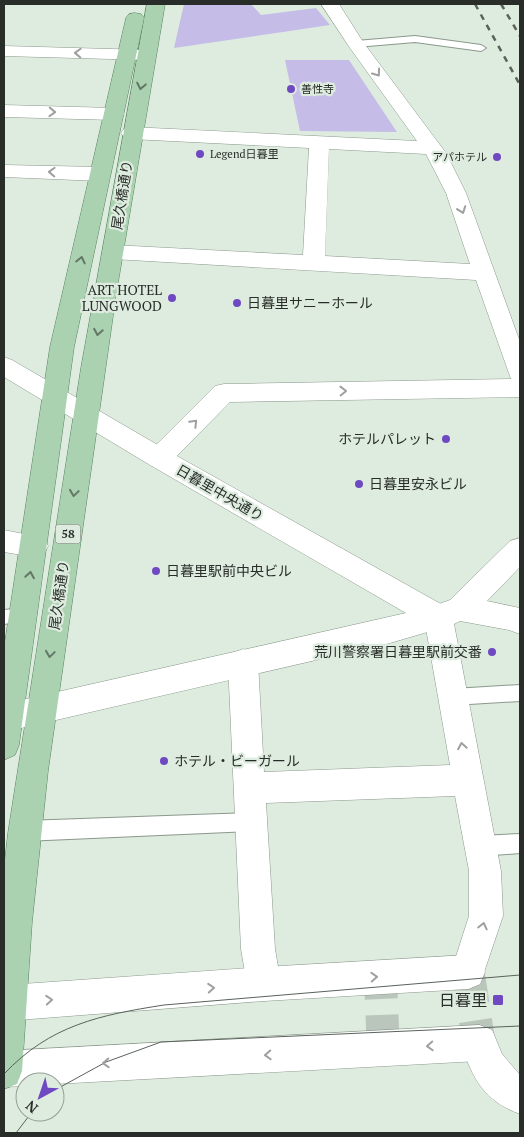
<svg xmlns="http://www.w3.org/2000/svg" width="524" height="1137" font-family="'PT Serif','Noto Sans JP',serif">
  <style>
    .green { fill: #c5bce8 }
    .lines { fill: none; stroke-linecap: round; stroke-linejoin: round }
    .street-tunnel { stroke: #bac6bb; stroke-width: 33; stroke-dasharray: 33 16; stroke-linecap: butt }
    .secondary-tunnel { stroke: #bac6bb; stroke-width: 33; stroke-dasharray: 33 16; stroke-linecap: butt }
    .lane-casing { stroke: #8b988c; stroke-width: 2 }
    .street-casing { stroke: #8b988c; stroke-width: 1 }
    .secondary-casing { stroke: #8b988c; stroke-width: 1 }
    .primary-casing { stroke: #57835e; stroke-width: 1 }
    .lane { fill: #fff; fill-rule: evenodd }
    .street { fill: #fff; fill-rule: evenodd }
    .secondary { fill: #fff; fill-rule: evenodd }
    .primary { fill: #aad1b0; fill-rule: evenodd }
    .tram { stroke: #5a625b; stroke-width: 1 }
    .rail { stroke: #5a625b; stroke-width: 2.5; stroke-dasharray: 6 6; stroke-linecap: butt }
    .oneway { stroke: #9ea09f }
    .oneway2 { stroke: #627766 }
    .poi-dot { fill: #6f49c2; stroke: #deecdf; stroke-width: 2 }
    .labels { text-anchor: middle; stroke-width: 4.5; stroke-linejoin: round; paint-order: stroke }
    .far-poi-label { font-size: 11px; fill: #282d29; stroke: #deecdf; text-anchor: start }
    .shield { fill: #deecdf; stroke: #5f6660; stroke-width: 1 }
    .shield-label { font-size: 12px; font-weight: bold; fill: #282d29 }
    .street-label { font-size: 14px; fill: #282d29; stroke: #deecdf }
    .poi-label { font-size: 14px; fill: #282d29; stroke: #deecdf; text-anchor: start }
    .near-poi-label { font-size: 16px; fill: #282d29; stroke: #deecdf; text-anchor: end }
  </style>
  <rect width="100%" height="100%" fill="#deecdf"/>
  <!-- green -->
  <path class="green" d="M184,4H251L261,15L316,8L330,25L174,48Z
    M285,60H349L397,132L300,131Z"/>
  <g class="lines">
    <!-- street-tunnel -->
    <path class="street-tunnel" d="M380,966L383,1041"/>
    <!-- secondary-tunnel -->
    <path class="secondary-tunnel" d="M468,972L479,1043"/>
    <!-- lane casing -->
    <g class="lane-casing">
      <path id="lane" d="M415,36L481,45L486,48L481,51L415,42L356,47L351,44L356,41Z
        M24,608L30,610L32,615L30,620L4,624V610Z
        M520,685V701L453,705L447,703L444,697L447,691L453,689Z
        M251,813L258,815L260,822L258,829L251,831L24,841L17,838L14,831L17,824L24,821Z
        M520,834V853L481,856L474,853L471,846L474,839L481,836Z"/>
    </g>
    <!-- street casing -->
    <g class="street-casing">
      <path id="street" d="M321,4H339L363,42L446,153L466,193L520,342V397L230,402L168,465L159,468L150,465L146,458L150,451L215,386L224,384L511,379L476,280L113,259L105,257L102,252L105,247L113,245L303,255L309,148L131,139L124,137L121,133L124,129L131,127L417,141L350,48ZM329,149L426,154L446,193L470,264L325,256Z
        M4,46L147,50L153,51L156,55L153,59L147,60L4,56Z
        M4,105L114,108L121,110L124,114L121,118L114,120L4,117Z
        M4,165L100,167L107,169L110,174L107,179L100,181L4,177Z
        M4,530L44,538L48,546L44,554L34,557L4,552Z
        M520,538V567L487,601L520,608V634L509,630L460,621L454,624L501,871L503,916L480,984L468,989L456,984L451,972L469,916V871L455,796L266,803L275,949L281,984L276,996L264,1001L252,996L247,984L241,949L228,662L233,653L243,649L253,653L258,662L264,772L450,765L424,617L428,608L450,600L510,541Z
        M479,1025L492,1030L502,1054L520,1075V1114C484,1101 472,1078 461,1043L466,1030Z"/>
    </g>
    <!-- secondary casing -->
    <g class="secondary-casing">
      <path id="secondary" d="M4,357L12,360L168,451L448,608L452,617L448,626L390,643L4,732V704L406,613L150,465L4,377Z
        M468,955L480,960L485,972L480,984L468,989L264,1001L18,1020L4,1027V987L8,985L264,967Z
        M479,1025L492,1030L497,1043L492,1056L479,1061L55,1084V1082H25V1086L4,1087V1051Z"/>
    </g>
    <!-- primary casing -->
    <g class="primary-casing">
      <path id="primary" d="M147,4H165L116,295L48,771L32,922L22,1071L17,1084L4,1089V868L8,833L81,368Z
        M135,13L141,14L144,18L74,347L19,745L15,755L4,760V648L50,347L126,18L129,14Z"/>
    </g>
    <!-- lane -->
    <use href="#lane" class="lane"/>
    <!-- street -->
    <use href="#street" class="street"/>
    <!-- secondary -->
    <use href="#secondary" class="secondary"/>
    <!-- primary -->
    <use href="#primary" class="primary"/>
    <!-- tram -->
    <path class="tram" d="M4,1074C50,1025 100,1015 164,1005L520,975
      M55,1090L106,1062L161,1042L520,1026
      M16,1133L32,1112"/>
    <!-- rail -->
    <path class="rail" d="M475,4L520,85
      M501,4L520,36"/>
  </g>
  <!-- one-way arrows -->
  <defs><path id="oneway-chevron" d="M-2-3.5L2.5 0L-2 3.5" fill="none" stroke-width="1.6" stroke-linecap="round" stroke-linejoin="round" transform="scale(1.25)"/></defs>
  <g class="oneway">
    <use href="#oneway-chevron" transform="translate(78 53) rotate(-178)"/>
    <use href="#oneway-chevron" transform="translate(377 73) rotate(54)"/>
    <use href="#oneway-chevron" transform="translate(52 112) rotate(2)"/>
    <use href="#oneway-chevron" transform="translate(52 172) rotate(-178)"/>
    <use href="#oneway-chevron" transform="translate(462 210) rotate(70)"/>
    <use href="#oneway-chevron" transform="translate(343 391) rotate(-1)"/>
    <use href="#oneway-chevron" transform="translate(194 423) rotate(-45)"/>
    <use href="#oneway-chevron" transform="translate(462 746) rotate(-100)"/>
    <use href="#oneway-chevron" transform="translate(483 926) rotate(-77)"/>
    <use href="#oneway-chevron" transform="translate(374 977) rotate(-3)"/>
    <use href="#oneway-chevron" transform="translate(211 988) rotate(-4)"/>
    <use href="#oneway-chevron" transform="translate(49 1000) rotate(-4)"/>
    <use href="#oneway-chevron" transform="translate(430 1046) rotate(177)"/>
    <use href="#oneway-chevron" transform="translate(268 1055) rotate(177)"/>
    <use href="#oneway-chevron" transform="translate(106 1063) rotate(177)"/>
  </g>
  <g class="oneway2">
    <use href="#oneway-chevron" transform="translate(141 86) rotate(101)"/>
    <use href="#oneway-chevron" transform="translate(81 260) rotate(-77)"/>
    <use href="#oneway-chevron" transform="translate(98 332) rotate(100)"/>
    <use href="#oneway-chevron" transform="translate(74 493) rotate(98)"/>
    <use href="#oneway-chevron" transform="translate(30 575) rotate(-81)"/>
    <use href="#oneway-chevron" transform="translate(50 654) rotate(98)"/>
  </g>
  <!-- markers -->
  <g class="poi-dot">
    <circle cx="291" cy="89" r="5"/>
    <circle cx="200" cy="154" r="5"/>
    <circle cx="497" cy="157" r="5"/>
    <circle cx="172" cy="298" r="5"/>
    <circle cx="237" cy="303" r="5"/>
    <circle cx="446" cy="439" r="5"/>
    <circle cx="359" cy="484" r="5"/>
    <circle cx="156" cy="571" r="5"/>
    <circle cx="492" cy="652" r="5"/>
    <circle cx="164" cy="761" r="5"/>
    <rect x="492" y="994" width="12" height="12" rx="2.5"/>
  </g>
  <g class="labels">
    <!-- far-poi labels -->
    <g class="far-poi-label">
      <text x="301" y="93">善性寺</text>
      <text x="210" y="158">Legend日暮里</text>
      <text x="487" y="161" text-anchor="end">アパホテル</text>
    </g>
    <!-- shield labels -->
    <rect class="shield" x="55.5" y="524.5" width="25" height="19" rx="4"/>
    <g class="shield-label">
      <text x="68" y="538">58</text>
    </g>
    <!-- street labels -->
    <g class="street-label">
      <text transform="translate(122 195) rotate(-81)" y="5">尾久橋通り</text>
      <text transform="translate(220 493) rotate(30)" y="5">日暮里中央通り</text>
      <text transform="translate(59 595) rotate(-82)" y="5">尾久橋通り</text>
    </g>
    <!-- poi labels -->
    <g class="poi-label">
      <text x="162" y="295" text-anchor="end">ART HOTEL<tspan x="162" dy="16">LUNGWOOD</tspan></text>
      <text x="247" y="308">日暮里サニーホール</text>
      <text x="436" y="444" text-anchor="end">ホテルパレット</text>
      <text x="369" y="489">日暮里安永ビル</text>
      <text x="166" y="576">日暮里駅前中央ビル</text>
      <text x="482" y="657" text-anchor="end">荒川警察署日暮里駅前交番</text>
      <text x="174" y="766">ホテル・ビーガール</text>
    </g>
    <!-- near-poi labels -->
    <g class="near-poi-label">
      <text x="487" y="1006">日暮里</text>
    </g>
  </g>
  <!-- border -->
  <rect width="524" height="1137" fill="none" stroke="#282d29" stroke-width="10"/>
  <!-- north arrow -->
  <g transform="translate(40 1097) rotate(220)"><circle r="24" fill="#deecdf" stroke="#95a096"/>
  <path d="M0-4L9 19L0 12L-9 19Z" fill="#6f49c2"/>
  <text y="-8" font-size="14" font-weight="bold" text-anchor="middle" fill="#282d29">N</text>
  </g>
</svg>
